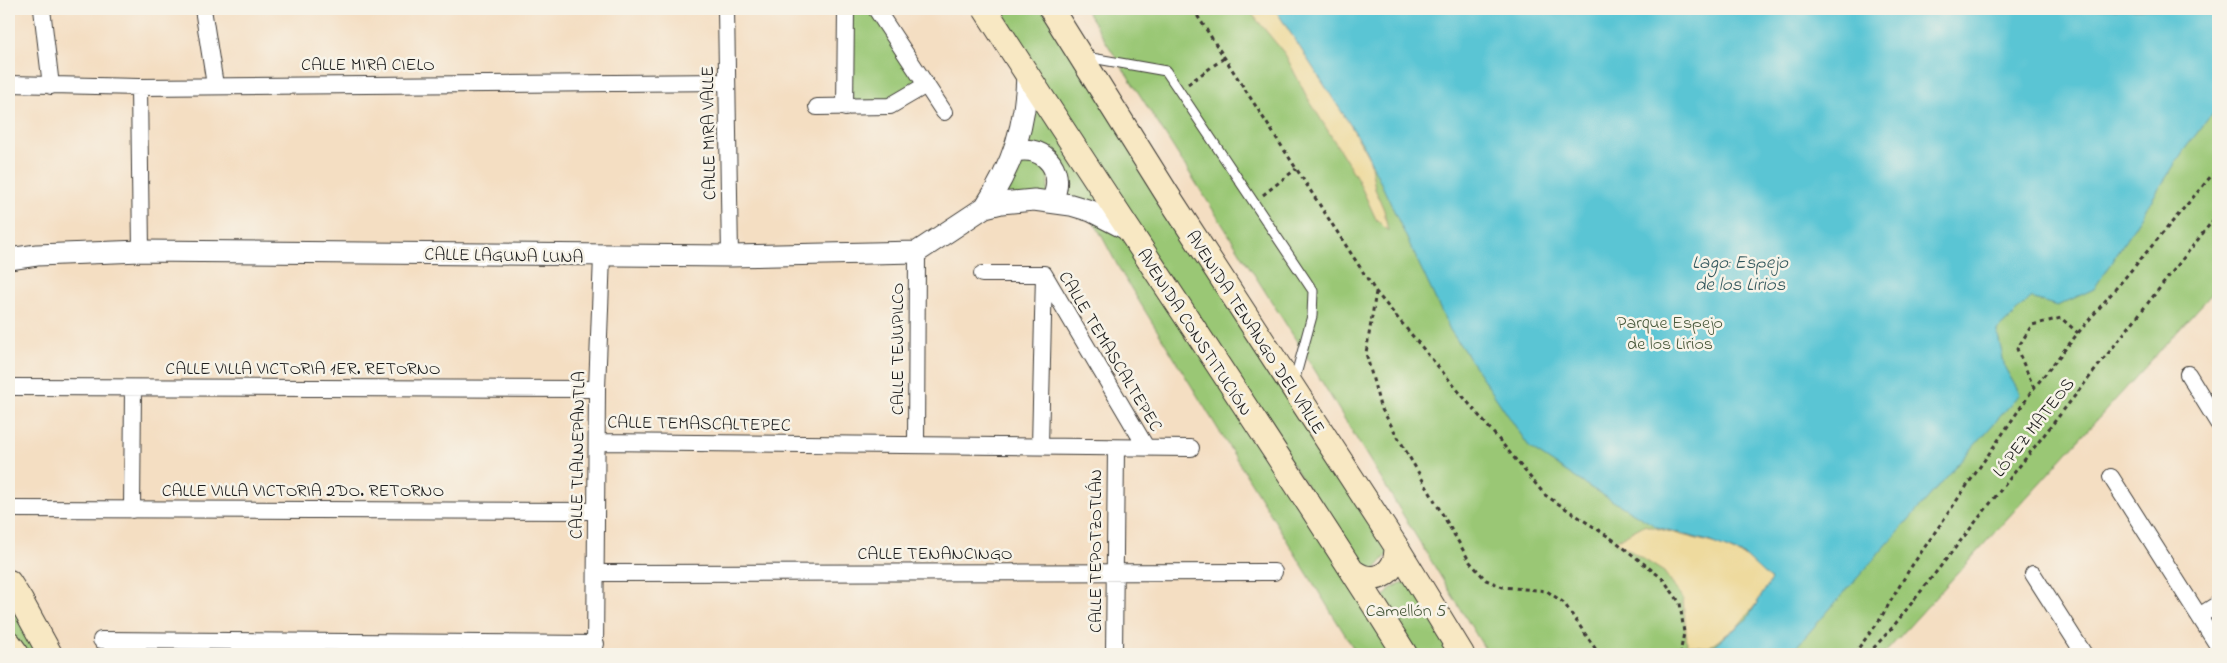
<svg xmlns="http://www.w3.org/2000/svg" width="2227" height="663" font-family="'Indie Flower',sans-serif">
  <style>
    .green { fill: #9ac775; stroke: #5b7248 }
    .sand { fill: #eeda9e; stroke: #857b5d }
    .water { fill: #5ac5d4; stroke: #3b7078 }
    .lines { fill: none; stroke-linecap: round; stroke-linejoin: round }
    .service-casing { stroke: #3c3935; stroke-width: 11 }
    .minor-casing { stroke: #3c3935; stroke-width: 18 }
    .tertiary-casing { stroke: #3c3935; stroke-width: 23 }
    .secondary-casing { stroke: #3c3935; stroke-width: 26 }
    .path { stroke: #3c3935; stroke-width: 3; stroke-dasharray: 4 4; stroke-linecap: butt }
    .service { stroke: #fff; stroke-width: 9 }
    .minor { stroke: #fff; stroke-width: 16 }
    .tertiary { stroke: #fff; stroke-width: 21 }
    .secondary { stroke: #f8e8c3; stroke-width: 24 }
    .labels { text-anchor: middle; stroke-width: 5; stroke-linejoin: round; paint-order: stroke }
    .street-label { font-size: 18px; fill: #1c1c1c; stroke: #f7f3e8 }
    .park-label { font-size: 18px; fill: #48583b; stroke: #f7f3e8 }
    .water-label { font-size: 19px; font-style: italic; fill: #32575c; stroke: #f7f3e8 }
  </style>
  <rect width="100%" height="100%" fill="#f7f3e8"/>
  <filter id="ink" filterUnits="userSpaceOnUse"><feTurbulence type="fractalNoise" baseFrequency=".02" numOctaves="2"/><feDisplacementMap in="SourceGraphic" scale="10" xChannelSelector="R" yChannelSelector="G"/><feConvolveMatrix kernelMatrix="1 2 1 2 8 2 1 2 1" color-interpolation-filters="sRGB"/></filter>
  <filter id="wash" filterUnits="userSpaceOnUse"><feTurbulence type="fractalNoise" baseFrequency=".0096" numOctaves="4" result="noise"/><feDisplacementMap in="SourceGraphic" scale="20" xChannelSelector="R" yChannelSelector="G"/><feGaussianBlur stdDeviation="1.12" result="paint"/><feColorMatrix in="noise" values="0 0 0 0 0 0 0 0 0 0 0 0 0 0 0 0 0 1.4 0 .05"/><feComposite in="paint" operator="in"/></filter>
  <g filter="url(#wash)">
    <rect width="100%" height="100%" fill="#f4dec2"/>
    <!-- green -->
    <path class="green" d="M849,9H872L921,84L890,103L850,105Z
      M987,9H1049L1394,547L1368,577Z
      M1085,9H2218V287L1884,654H1488L1303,351Z
      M1031,88L1114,218L1059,195L1025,136Z
      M1017,157L1048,167V197L998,198Z
      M1091,216L1125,234L1399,654H1357L1121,272Z
      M1404,583L1409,584L1459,654H1407L1382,600L1391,588Z
      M9,594L44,654H21L9,637Z"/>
    <!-- sand -->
    <path class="sand" d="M1248,9H1275L1351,126L1370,160L1375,189L1384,210L1388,231L1376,219L1357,178L1306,95L1285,54Z
      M1644,525L1720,545L1748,558L1772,580L1757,603L1737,627L1709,647L1687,645L1683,599L1664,572L1615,541Z"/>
    <!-- water -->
    <path class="water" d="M1275,9H2218V106L2184,150L2094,289L2057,306L2031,298L1997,330L2005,368L2020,394L1790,654H1708L1710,649L1747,619L1771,580L1744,555L1708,541L1657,527L1591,488L1530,448L1450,330L1362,143Z"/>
  </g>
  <g filter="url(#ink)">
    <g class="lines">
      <!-- service casing -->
      <g class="service-casing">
        <path id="service" d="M1086,57L1166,71L1313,291L1312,316L1294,382"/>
      </g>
      <!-- minor casing -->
      <g class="minor-casing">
        <path id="minor" d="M42,9L51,86
          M203,9L215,85
          M726,9L730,256
          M876,9L944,112
          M9,84L139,87L727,82
          M139,87L141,251
          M817,107L890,106L926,85
          M845,108L846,9
          M982,274H1044
          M1044,274L1146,447
          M2188,374L2218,423
          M9,387L597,389
          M597,442L1191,448
          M916,445L917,252
          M1040,446L1044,274
          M2111,477L2218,646
          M9,509L596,511
          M132,510L133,388
          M596,573L1274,572
          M2033,574L2084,654
          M2199,616L2218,604
          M101,640L596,644
          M595,653L597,389L602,256
          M1114,654L1116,448"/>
      </g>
      <!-- tertiary casing -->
      <g class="tertiary-casing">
        <path id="tertiary" d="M1015,151C1047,144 1067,174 1051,202
          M985,207C1013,165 1026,124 1027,74
          M9,259L37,255L141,251L730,256L917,252L985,207L1001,203L1034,200L1071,205L1091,211L1128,230"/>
      </g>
      <!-- secondary casing -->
      <g class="secondary-casing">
        <path id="secondary" d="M985,9C1123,225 1269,437 1405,654
          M1051,9L1167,194L1396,546L1462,654
          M1354,572C1375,587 1399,572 1396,546
          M9,582L21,601L50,654
          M9,643L17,654"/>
      </g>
      <!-- path -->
      <path class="path" d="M1193,9L1376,292L1545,495L1615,541L1663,579L1680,603L1684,633L1680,654
        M1188,84L1224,58
        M1263,195L1296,169
        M1376,292L1366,353L1380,406L1470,562L1486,580L1503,587L1547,591L1564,603L1599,654
        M2034,388L2017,349L2032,325L2061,318L2078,333
        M1854,654L1879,621L1909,570L2034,388L2078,333L2218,168
        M1868,654L1892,628L2218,214"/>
      <!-- service -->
      <use href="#service" class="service"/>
      <!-- minor -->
      <use href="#minor" class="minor"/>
      <!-- tertiary -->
      <use href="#tertiary" class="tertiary"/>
      <!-- secondary -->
      <use href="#secondary" class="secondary"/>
    </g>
  </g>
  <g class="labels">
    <!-- street labels -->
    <g class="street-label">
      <text x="368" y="70">CALLE MIRA CIELO</text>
      <text transform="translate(708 133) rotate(-91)" y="6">CALLE MIRA VALLE</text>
      <text transform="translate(504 255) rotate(1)" y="6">CALLE LAGUNA LUNA</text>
      <text transform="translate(1195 332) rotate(57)" y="6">AVENIDA CONSTITUCIÓN</text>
      <text transform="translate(1256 332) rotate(57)" y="6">AVENIDA TENANGO DEL VALLE</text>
      <text transform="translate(897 349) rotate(-90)" y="6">CALLE TEJUPILCO</text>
      <text transform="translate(1111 351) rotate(59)" y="6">CALLE TEMASCALTEPEC</text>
      <text x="303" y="374">CALLE VILLA VICTORIA 1ER. RETORNO</text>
      <text transform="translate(699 423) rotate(1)" y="6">CALLE TEMASCALTEPEC</text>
      <text transform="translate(2033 427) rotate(-52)" y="6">LÓPEZ MATEOS</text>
      <text transform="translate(577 455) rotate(-89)" y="6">CALLE TLALNEPANTLA</text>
      <text x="303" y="496">CALLE VILLA VICTORIA 2DO. RETORNO</text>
      <text transform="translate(1095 551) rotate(-90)" y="6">CALLE TEPOTZOTLÁN</text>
      <text x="935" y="559">CALLE TENANCINGO</text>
    </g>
    <!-- park labels -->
    <g class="park-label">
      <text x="1670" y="328">Parque Espejo<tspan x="1670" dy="21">de los Lirios</tspan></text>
      <text x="1406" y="616">Camellón 5</text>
    </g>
    <!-- water labels -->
    <g class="water-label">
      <text x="1740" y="268">Lago: Espejo<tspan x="1740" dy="22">de los Lirios</tspan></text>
    </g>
  </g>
  <!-- margin -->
  <rect width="2227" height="663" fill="none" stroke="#f7f3e8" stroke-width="30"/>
</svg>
